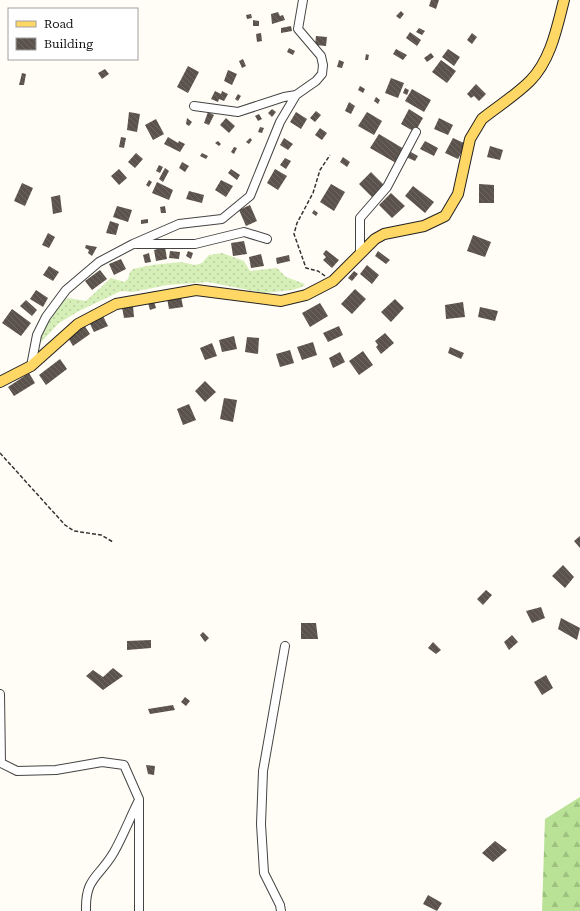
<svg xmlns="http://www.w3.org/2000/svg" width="580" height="911" font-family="'Roboto Serif',serif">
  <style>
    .grass { fill: url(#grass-dots) }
    .forest { fill: url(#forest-firs) }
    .building { fill: url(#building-back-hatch) }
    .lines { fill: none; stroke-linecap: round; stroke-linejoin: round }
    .minor-casing { stroke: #444; stroke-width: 10 }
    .major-casing { stroke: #222; stroke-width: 12 }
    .path { stroke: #333; stroke-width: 1.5; stroke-dasharray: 4 2; stroke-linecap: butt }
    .minor { stroke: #fff; stroke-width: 8 }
    .major { stroke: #ffd765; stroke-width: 10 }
  </style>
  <defs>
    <pattern id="grass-dots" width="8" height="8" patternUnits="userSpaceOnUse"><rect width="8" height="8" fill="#d6efb9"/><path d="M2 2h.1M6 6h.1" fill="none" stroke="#b7cc9e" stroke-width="1.8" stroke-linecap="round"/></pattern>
    <pattern id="forest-firs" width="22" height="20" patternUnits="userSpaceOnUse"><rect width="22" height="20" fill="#b9e296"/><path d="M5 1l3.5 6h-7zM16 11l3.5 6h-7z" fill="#9ec180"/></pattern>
    <pattern id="building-back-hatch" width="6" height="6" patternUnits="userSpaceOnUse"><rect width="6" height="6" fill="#5b524c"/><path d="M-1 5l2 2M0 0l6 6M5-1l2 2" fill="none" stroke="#6e6662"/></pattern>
  </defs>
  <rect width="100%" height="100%" fill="#fffdf5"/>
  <!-- grass -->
  <path class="grass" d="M222,253L244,261L250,271L277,268L286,277L305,284L302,287L292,290L264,293L208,282L167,285L133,292L121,291L79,311L59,323L41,342L35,344L62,301L68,298L86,301L111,278L124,282L128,279L130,272L133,269L152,265L181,262L195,265L202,263L209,255Z"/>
  <!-- forest -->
  <path class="forest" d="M580,797V911H542L545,819Z"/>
  <!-- building -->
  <path class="building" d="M431,0H439L436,9L429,6Z
    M401,11L404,14L400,19L396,16Z
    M278,12L280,16L283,15L285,20L272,24L271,14Z
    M251,14L252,18L247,19L246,15Z
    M253,20L259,21V26H253Z
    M291,26L292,31L281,33V28Z
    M419,28L425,31L422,35L416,32Z
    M410,32L421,40L417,46L406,38Z
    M261,33L262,41L257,42L256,34Z
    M472,33L477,37L472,44L467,40Z
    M316,36L327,37L326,46L315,45Z
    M289,48L295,51L293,55L287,52Z
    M396,49L407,55L403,60L393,54Z
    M448,49L460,57L454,66L442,57Z
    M431,53L434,57L427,62L424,58Z
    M366,54L369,55L368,60H365Z
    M243,59L246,66L242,68L239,61Z
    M339,60L344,62L342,68L337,67Z
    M441,60L456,71L447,83L432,72Z
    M188,66L199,72L188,93L177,87Z
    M105,69L109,74L102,79L98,73Z
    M228,70L237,74L232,85L224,81Z
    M22,73L26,74L24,85H19Z
    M391,78L404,83L398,98L385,93Z
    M476,84L486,94L479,101L474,96L471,98L467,94Z
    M360,86L365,89L363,93L358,90Z
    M405,88L409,90L407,95L403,93Z
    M412,89L431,100L424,112L405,101Z
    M215,91L221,94L222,91L228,94L224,101L219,99L218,102L211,99Z
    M238,94L241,96L238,101L235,99Z
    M376,97L380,100L378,104L374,101Z
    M349,102L355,106L351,114L345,111Z
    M272,109L276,112L272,117L268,113Z
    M409,109L423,118L415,132L401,124Z
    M316,111L321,115L315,122L310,118Z
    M129,112L140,114L137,132L127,130Z
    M208,112L214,115L209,125L204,123Z
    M296,112L307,119L301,129L290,122Z
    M367,112L382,121L374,135L358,126Z
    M259,114L262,119L258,121L255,116Z
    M187,118L192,122L189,126L186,124Z
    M226,118L235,126L229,133L220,125Z
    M439,118L453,125L448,135L434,129Z
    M156,119L164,134L153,140L145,125Z
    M260,127L264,128L262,133L258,132Z
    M320,128L327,133L322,140L315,135Z
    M379,134L404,149L396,163L370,148Z
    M121,137L126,138L124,148L119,147Z
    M168,137L178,143L179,141L185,144L180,152L164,144Z
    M250,138L252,140L249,144L246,142Z
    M284,138L293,144L288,150L280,145Z
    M453,138L466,144L458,159L445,153Z
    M218,141L221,144L219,146L215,143Z
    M425,141L438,148L434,156L420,149Z
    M490,146L503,150L500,160L487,157Z
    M234,147L237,148L234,154L231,152Z
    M409,151L418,156L415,161L406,157Z
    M136,153L143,159L135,168L128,162Z
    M202,153L208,156L206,159L200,156Z
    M343,157L350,162L347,167L340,162Z
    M285,158L291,161L286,169L280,165Z
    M182,162L189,166L185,172L179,168Z
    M159,165L163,167L160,173L156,171Z
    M165,168L169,171L163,182L159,179Z
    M119,169L127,178L119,185L111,176Z
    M231,169L240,175L237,180L228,173Z
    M275,169L287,176L278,190L267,183Z
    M371,172L385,186L373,198L359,184Z
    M149,180L152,182L149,187L146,185Z
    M221,180L233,186L226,197L215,190Z
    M157,182L173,190L169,200L152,193Z
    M22,183L33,188L25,206L14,201Z
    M331,184L345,192L334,211L320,202Z
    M479,184L494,185V203H479Z
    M413,186L434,202L425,213L405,196Z
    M189,191L204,195L202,203L186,199Z
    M391,193L405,206L392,218L379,205Z
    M60,195L62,212L53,214L51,197Z
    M250,205L257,221L246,226L239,210Z
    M117,206L132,210L128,222L113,217Z
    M165,206L166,213H161L160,207Z
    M314,210L318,213L316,216L312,213Z
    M148,219V223L141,224V220Z
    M110,221L119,224L116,235L106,233Z
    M48,233L55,237L49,248L42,245Z
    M473,235L491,242L485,257L467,251Z
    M244,241L247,254L233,256L231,243Z
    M86,245L97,247L92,256L88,253L89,250L85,248Z
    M165,247L167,259L156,261L154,250Z
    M326,250L339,260L332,268L323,260L326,257L323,254Z
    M170,251L180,252L179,259L169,258Z
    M188,251L193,253L191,259L186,256Z
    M378,251L390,260L386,264L375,256Z
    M149,253L151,262L145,263L143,255Z
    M261,254L264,266L251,268L249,257Z
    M289,255L290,261L277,264L276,258Z
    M121,259L126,269L114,275L109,264Z
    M367,265L379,275L372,284L360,274Z
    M49,266L59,272L53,281L43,275Z
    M100,270L107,279L92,290L85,281Z
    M354,271L358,274L352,281L348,278Z
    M355,289L366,299L352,314L341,304Z
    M36,290L48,298L43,307L30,299Z
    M181,296L183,307L169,309L167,298Z
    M395,299L404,308L391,322L381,312Z
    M26,300L37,310L32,316L20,306Z
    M154,301L156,308L150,310L148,303Z
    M463,302L465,317L446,319L445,305Z
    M320,303L328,316L310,327L302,313Z
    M133,306L134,317L124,318L122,307Z
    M480,307L498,311L495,321L478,317Z
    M12,309L31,323L21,336L2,323Z
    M103,316L108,326L94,332L89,322Z
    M84,325L90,334L73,346L67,336Z
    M339,326L343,335L328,342L323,333Z
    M385,333L394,343L381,354L376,347L378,345L375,341Z
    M234,336L237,349L222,352L219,340Z
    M247,337L259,338L258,354L245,352Z
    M313,342L317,355L302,360L297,347Z
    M212,343L217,356L205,360L200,348Z
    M450,347L464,353L461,359L448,353Z
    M290,350L294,363L280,367L276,354Z
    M363,351L373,365L359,375L349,361Z
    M340,352L345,362L333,368L329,358Z
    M60,359L67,369L46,385L39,375Z
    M29,373L35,383L14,396L8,387Z
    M205,381L216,392L205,402L195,391Z
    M224,398L237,400L233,422L220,419Z
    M189,404L196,420L183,425L177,409Z
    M580,536V548L574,541Z
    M563,565L574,577L565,588L552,576Z
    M486,590L492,595L483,605L477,599Z
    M541,607L545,618L532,623L526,611Z
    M561,618L580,628L577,640L558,629Z
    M301,623H316L318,639H301Z
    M203,632L209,638L205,642L200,635Z
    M512,635L518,642L509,650L504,642Z
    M151,640V648L127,650V641Z
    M433,642L441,650L436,654L428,648Z
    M113,668L123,676L103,690L86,676L93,670L103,677Z
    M546,675L553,688L542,695L534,682Z
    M185,697L190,701L186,706L181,702Z
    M173,705L175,710L150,714L148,709Z
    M146,765L155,766L154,775L148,774Z
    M495,841L507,850L493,862L482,853Z
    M428,895L442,903L437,911L423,904Z"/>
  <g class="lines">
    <!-- minor casing -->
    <g class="minor-casing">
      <path id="minor" d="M194,106L238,112L284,97L296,95
        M136,244H195L244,232L267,239
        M360,254V218L387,187L416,132
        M31,366L37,335L46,317L66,290L99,262L133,244L179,224L222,219L250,196L280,122L296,95L316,81L322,74L323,65L321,56L298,29L303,0
        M0,694L1,763L17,771L56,770L102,762L124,765L139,799V911
        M86,911C85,877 99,878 114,852C123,836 130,818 138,802
        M281,911L280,905L264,873L261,824L263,771L285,646"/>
    </g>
    <!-- major casing -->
    <g class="major-casing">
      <path id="major" d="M0,382L31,366L78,324L116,304L196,290L281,301L306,295L333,281L375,239L384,234L424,226L445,216L458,194L470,139L482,119C497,107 516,95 530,81C551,60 557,27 564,0"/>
    </g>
    <!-- path -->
    <path class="path" d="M325,276L318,271L306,268L294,234L297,223L313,193L320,170L330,155
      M0,453L65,525L74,531L101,535L113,542"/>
    <!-- minor -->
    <use href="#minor" class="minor"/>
    <!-- major -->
    <use href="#major" class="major"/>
  </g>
  <!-- legend -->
  <rect x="8" y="8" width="130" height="52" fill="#ffffff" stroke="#a0a0a0"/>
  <rect x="16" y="21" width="20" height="6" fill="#ffd765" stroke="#a0a0a0"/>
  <text x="44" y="28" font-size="12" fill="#111111">Road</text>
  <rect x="16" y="38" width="20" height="12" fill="url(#building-back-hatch)" stroke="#a0a0a0"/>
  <text x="44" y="48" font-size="12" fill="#111111">Building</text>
</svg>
